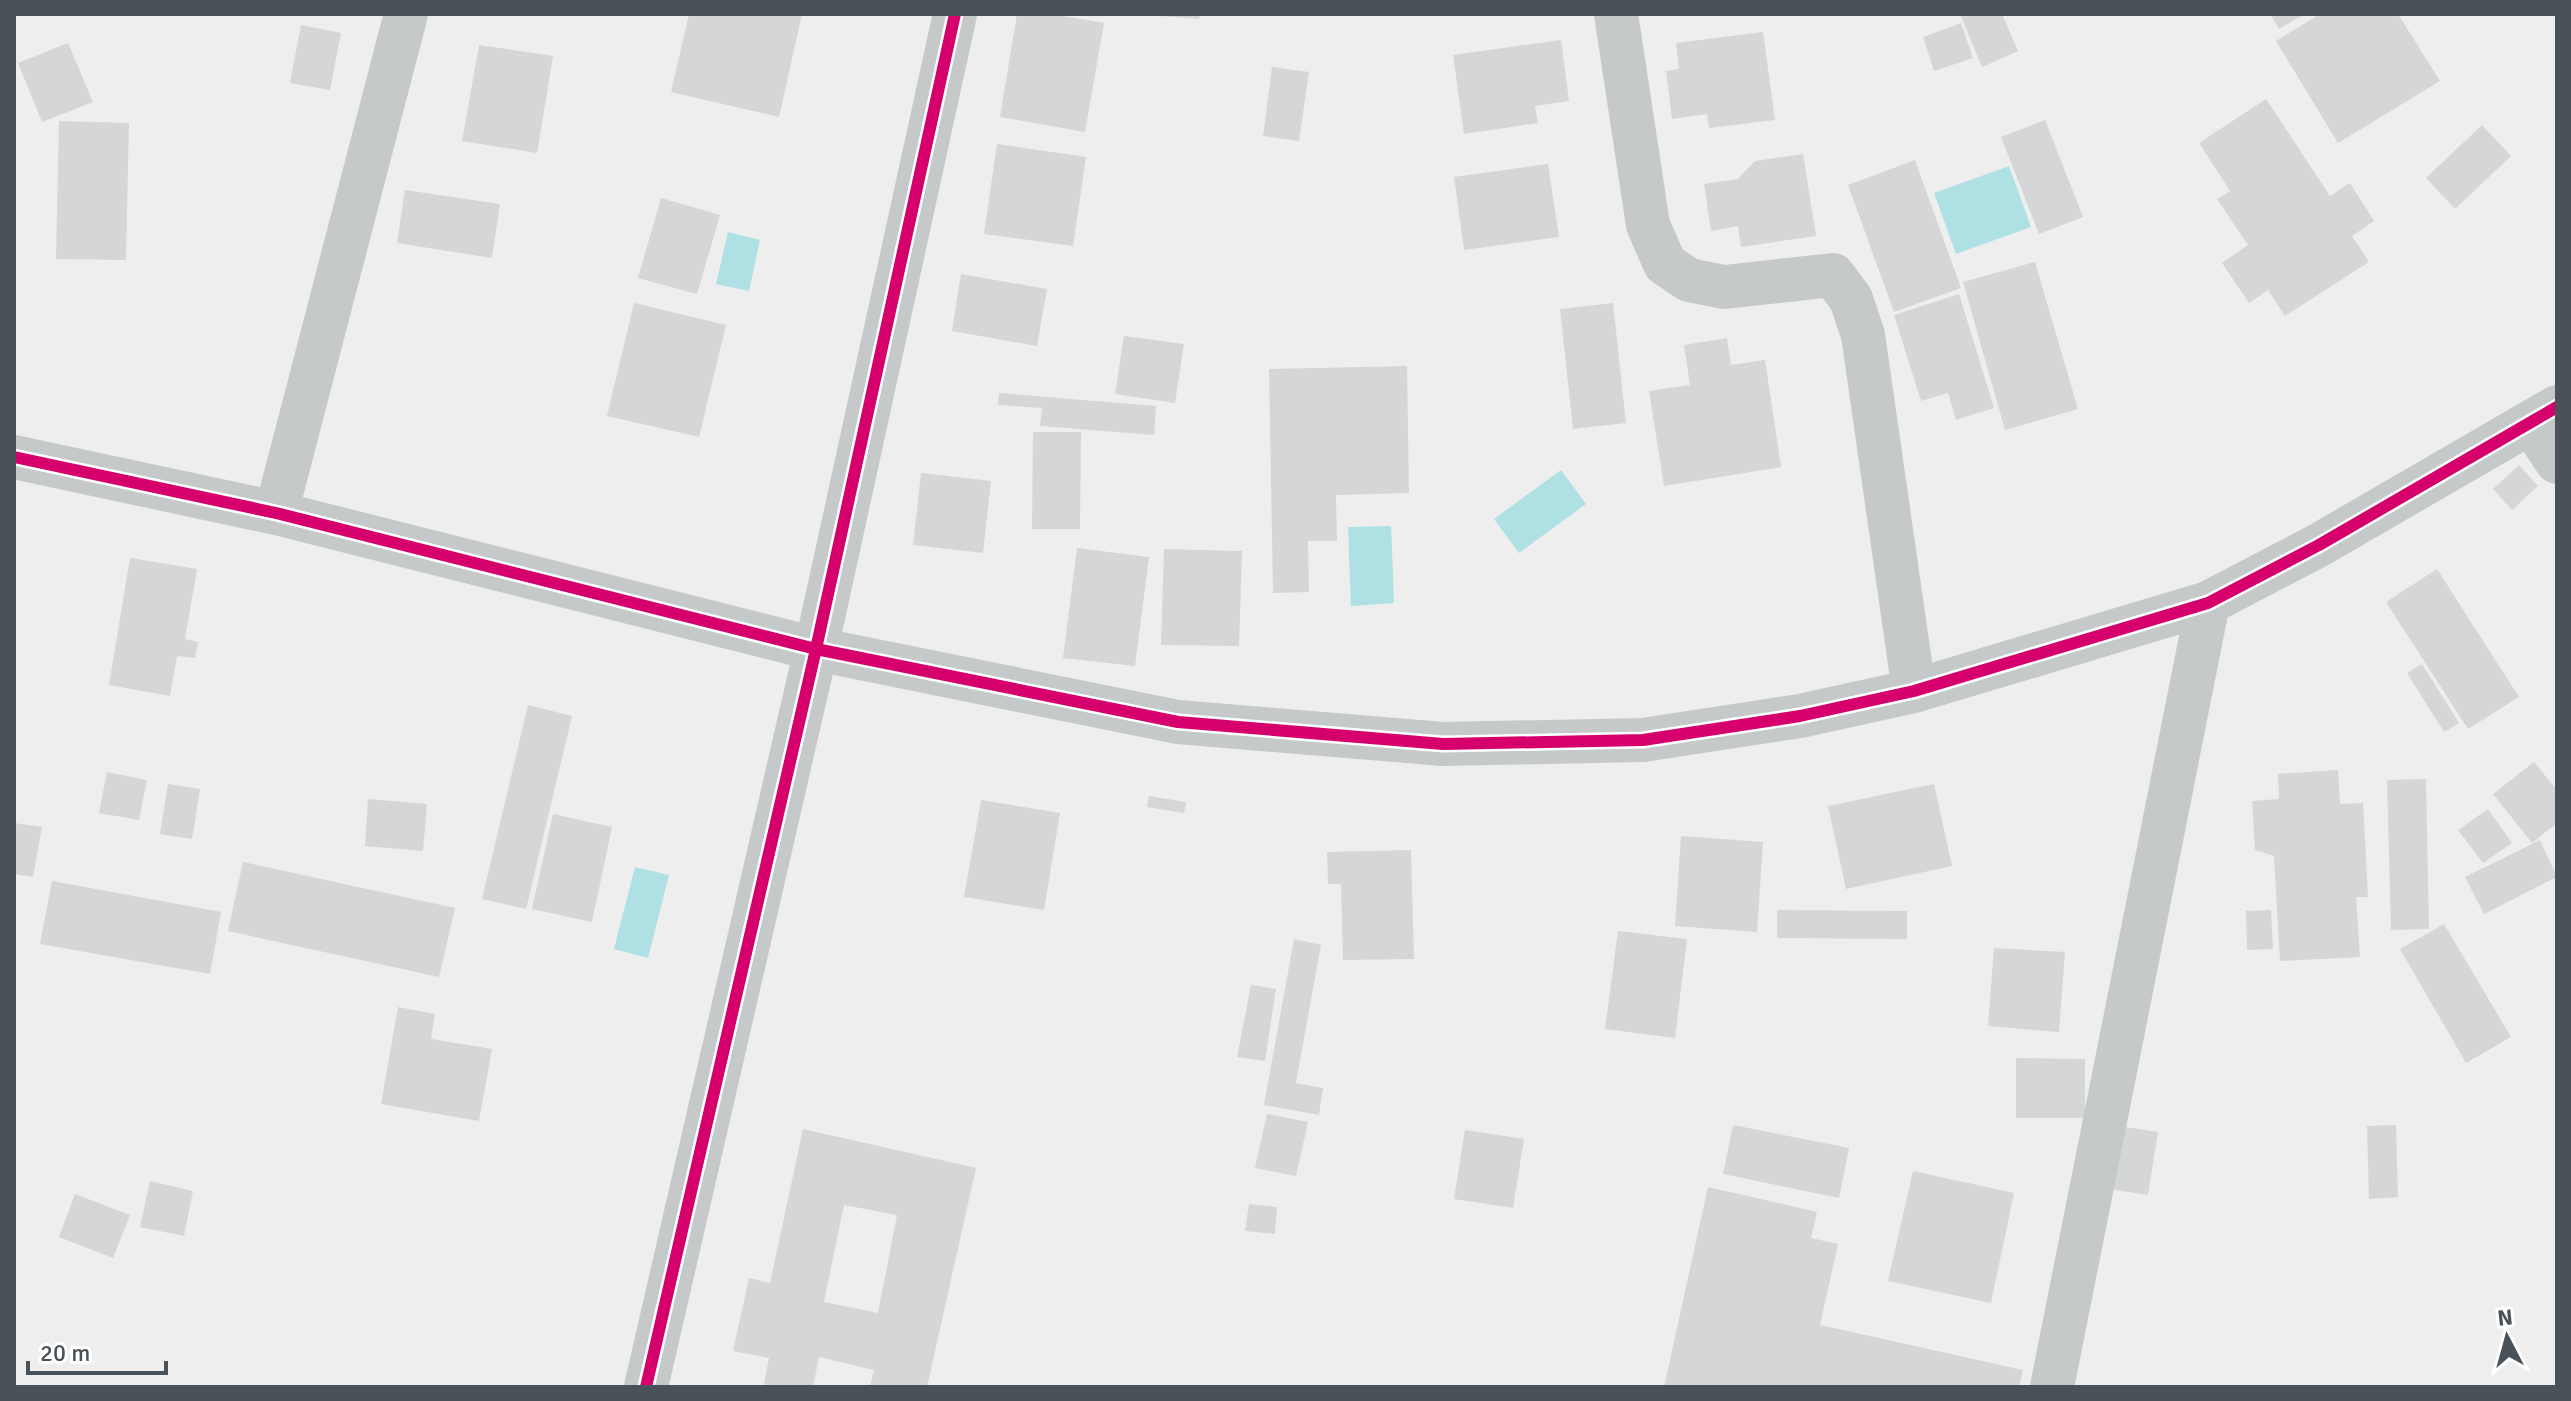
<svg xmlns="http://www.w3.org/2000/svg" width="2571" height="1401" font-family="Signika,sans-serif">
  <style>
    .water { fill: #aee0e4 }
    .building { fill: #d4d6d7; fill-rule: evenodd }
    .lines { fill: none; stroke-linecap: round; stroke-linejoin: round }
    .minor { stroke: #c6c9c9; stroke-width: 44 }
    .cycleway-casing { stroke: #fff; stroke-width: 17 }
    .cycleway { stroke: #d6006c; stroke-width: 12 }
  </style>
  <rect width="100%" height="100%" fill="#eee"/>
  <!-- water -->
  <path class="water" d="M2009,166L2031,227L1956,254L1934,193Z
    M728,232L760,240L749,291L716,284Z
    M1561,470L1586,504L1519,553L1494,519Z
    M1391,526L1394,603L1351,606L1348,527Z
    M635,867L669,875L648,958L614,949Z"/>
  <!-- building -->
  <path class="building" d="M689,14H802L779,117L671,92Z
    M1017,14H1051L1104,23L1085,132L1000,117Z
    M1161,14H1200L1199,19L1161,16Z
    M1960,14H2002L2018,51L1982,67Z
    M2270,14H2305L2279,29Z
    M2320,14H2398L2440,81L2338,143L2276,41Z
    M1961,23L1973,58L1934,71L1923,37Z
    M301,25L341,33L330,90L290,83Z
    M1763,32L1775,120L1709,128L1707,114L1672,119L1666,71L1679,69L1676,43Z
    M1561,40L1569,101L1535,106L1538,123L1464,134L1453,55Z
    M68,43L93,102L42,122L18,63Z
    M479,45L553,56L537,153L462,141Z
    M1272,67L1309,72L1299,141L1263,136Z
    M2266,99L2330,196L2350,183L2374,221L2352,236L2369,262L2285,316L2268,290L2249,303L2222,263L2248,245L2217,199L2230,191L2199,143Z
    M2045,120L2083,217L2039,234L2001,137Z
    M59,121L129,123L126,260L56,259Z
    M2482,125L2511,156L2455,209L2426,178Z
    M997,144L1086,157L1073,246L984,234Z
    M1803,154L1816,236L1741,247L1738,226L1711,231L1704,184L1738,179L1755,161Z
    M1915,160L1961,288L1894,312L1848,185Z
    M1548,164L1559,237L1464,250L1454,177Z
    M405,190L500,204L492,258L397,243Z
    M661,198L720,215L697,294L638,278Z
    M2035,262L2078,409L2005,430L1963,282Z
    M961,274L1047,289L1037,346L952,331Z
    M1959,294L1994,408L1956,420L1948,393L1921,401L1894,315Z
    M634,303L726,325L699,437L607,416Z
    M1613,303L1626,423L1573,429L1560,309Z
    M1124,336L1184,344L1175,403L1115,394Z
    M1727,338L1731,365L1765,360L1781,467L1664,486L1649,391L1690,385L1684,345Z
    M1407,366L1409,493L1336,495L1337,541H1308L1309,592L1273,593L1269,369Z
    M999,393L1156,406L1154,435L1040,426L1042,408L998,405Z
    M1033,432H1081L1080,529H1032Z
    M2519,465L2538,486L2512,510L2493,489Z
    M921,473L991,481L983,553L913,545Z
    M1077,548L1149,557L1135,666L1063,658Z
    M1164,549L1242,551L1239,646L1161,645Z
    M130,558L197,569L185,639L198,642L195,658L177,656L170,696L109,685Z
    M2437,569L2519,697L2468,729L2386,602Z
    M2422,664L2459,723L2444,732L2407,673Z
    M528,705L572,716L526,909L482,899Z
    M2534,762L2557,790V823L2532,843L2493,794Z
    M2338,770L2340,804L2363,803L2368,897H2356L2360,957L2280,961L2274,856L2255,850L2252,801L2279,799L2278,774Z
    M107,772L147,780L139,820L99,813Z
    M2426,779L2429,929L2391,930L2387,780Z
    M168,784L200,789L192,839L160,834Z
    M1934,784L1952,866L1846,889L1828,806Z
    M1149,796L1186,802L1184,813L1147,807Z
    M368,799L427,804L423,851L365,846Z
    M981,800L1060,813L1044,910L964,897Z
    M2488,809L2512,843L2483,863L2458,830Z
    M553,814L612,827L592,922L532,909Z
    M14,823L42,827L33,877L14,874Z
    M1681,836L1763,842L1757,932L1675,926Z
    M2540,840L2557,877L2484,914L2465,877Z
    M1411,850L1414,959L1343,960L1341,884H1328L1327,852Z
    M243,862L455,908L439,977L228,931Z
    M52,881L221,912L210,974L40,944Z
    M1777,910L1907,911V939L1777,938Z
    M2271,910L2273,949L2247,950L2246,911Z
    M2444,924L2511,1037L2466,1063L2400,949Z
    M1618,931L1687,939L1675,1038L1605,1029Z
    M1294,939L1321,945L1296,1083L1323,1088L1319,1115L1264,1105Z
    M1994,948L2065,952L2059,1032L1988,1026Z
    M1251,985L1276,989L1265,1061L1237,1057Z
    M398,1007L435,1014L431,1039L492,1049L479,1121L381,1104Z
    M2016,1058L2085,1059V1118H2016Z
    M1267,1114L1308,1122L1296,1176L1255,1168Z
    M1733,1125L1849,1148L1839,1198L1723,1174Z
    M2396,1125L2398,1197L2369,1199L2367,1126Z
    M2119,1126L2158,1132L2148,1195L2109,1189Z
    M803,1129L976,1168L927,1387H870L874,1370L819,1357L813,1387H776L764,1384L769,1358L733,1351L749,1278L770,1283ZM844,1205L897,1215L878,1313L824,1302Z
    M1465,1130L1524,1139L1513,1208L1454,1199Z
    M1913,1171L2014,1193L1991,1303L1888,1281Z
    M150,1181L193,1191L184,1236L140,1227Z
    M1708,1187L1817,1212L1811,1238L1838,1244L1820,1325L2023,1370L2019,1387H1664Z
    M75,1194L130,1215L113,1258L59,1237Z
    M1249,1204L1277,1207L1275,1234L1245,1231Z"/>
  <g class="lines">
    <!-- minor -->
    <path class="minor" d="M1616,14L1648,225L1665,264L1689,280L1724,287L1833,275L1851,299L1863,335L1914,691
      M2531,423L2557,462
      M14,457L276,513L816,649L1178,722L1443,744L1643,740L1800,716L1914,691L2208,603L2319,545L2557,407
      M276,513L406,14
      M646,1387L816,649L955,14
      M2052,1387L2208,603"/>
    <!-- cycleway casing -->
    <g class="cycleway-casing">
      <path id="cycleway" d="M14,457L276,513L816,649L1178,722L1443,744L1643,740L1800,716L1914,691L2208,603L2319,545L2557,407
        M646,1387L816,649L955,14"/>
    </g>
    <!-- cycleway -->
    <use href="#cycleway" class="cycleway"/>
  </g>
  <!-- border -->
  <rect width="2571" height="1401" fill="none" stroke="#485258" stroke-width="32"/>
  <!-- north arrow -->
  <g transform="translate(2507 1337) rotate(354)" stroke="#ffffff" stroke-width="6" paint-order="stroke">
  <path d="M0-6L14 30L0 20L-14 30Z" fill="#485258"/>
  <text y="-12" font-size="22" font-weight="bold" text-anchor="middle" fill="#485258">N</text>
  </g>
  <!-- scale -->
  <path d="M28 1361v12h138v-12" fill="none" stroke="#485258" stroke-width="4"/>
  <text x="40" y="1361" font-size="24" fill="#485258" stroke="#ffffff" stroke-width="6" paint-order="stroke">20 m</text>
</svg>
